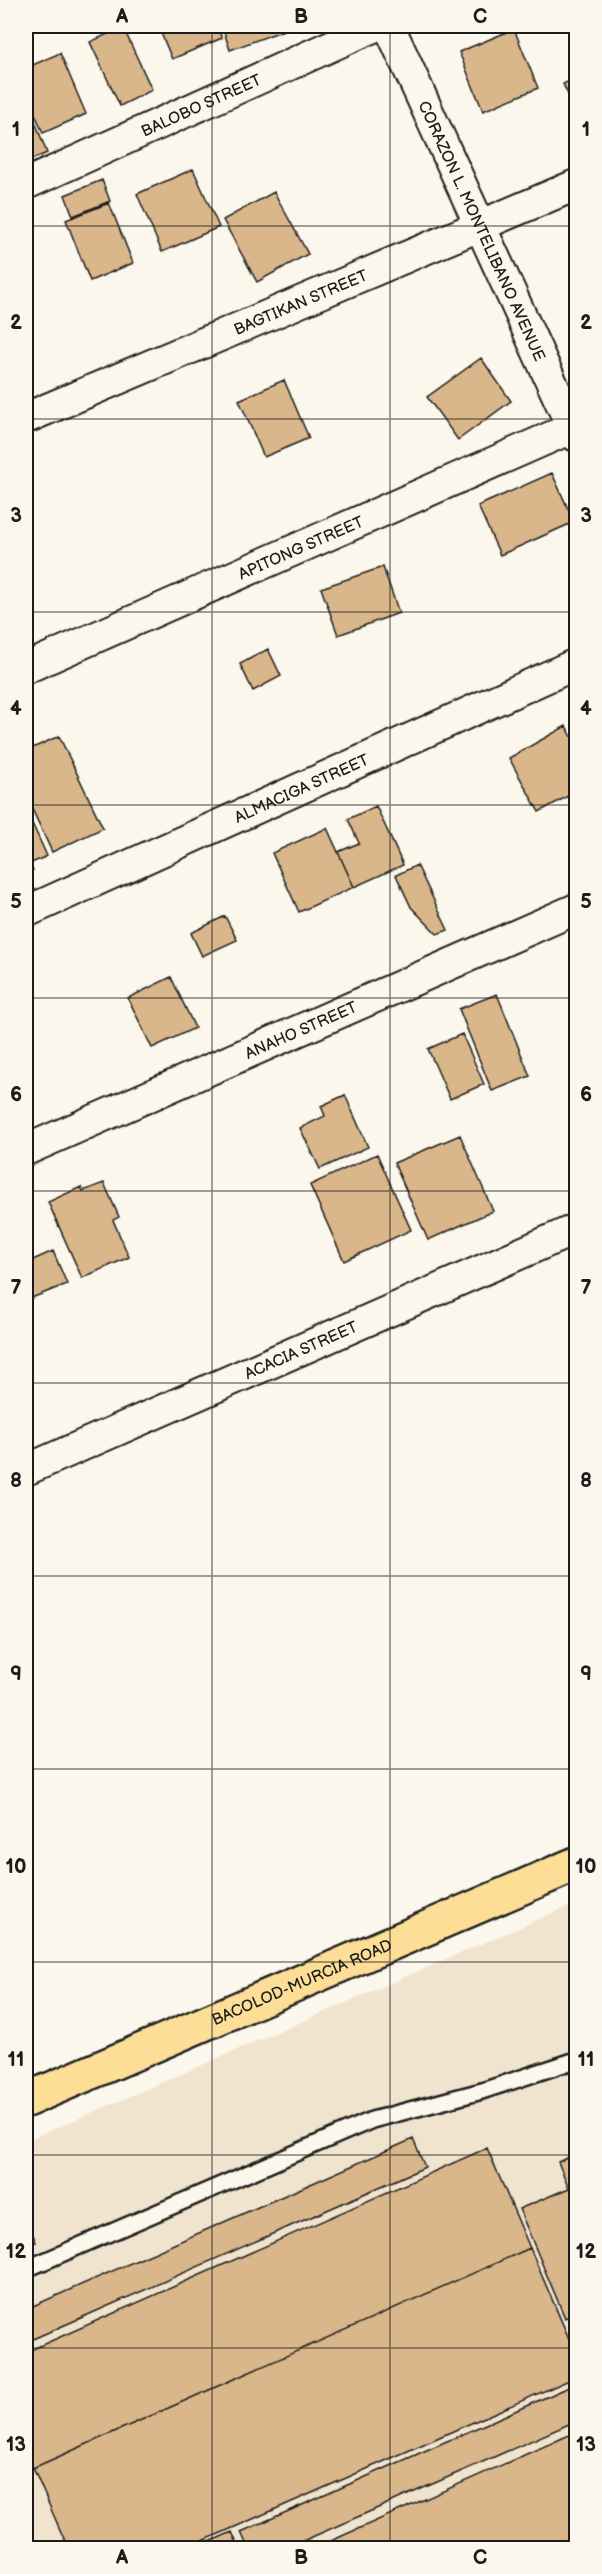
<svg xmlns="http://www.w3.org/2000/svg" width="602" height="2574" font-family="'Balsamiq Sans',sans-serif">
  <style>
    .built { fill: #f1e4cf }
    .building { fill: #d9b78b; stroke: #1c1c1c; stroke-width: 1.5 }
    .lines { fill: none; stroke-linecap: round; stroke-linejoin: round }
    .lane-casing { stroke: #1c1c1c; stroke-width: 20 }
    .street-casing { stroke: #1c1c1c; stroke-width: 34 }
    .highway-casing { stroke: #1c1c1c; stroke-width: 38 }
    .lane { stroke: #fbf7ec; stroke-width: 15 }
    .street { stroke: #fbf7ec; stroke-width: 30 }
    .highway { stroke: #fcde96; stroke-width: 33 }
    .grid { fill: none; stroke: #1c1c1c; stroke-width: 1.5; stroke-opacity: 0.55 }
    .labels { text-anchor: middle; stroke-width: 5; stroke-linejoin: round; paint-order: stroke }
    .street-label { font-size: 16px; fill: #1c1c1c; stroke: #fbf7ec }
    .neatline { fill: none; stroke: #1c1c1c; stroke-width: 2 }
    .grid-label { font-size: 20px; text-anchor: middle; font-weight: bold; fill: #1c1c1c }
  </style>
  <rect width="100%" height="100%" fill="#fbf7ec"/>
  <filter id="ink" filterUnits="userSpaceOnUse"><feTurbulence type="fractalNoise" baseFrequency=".0167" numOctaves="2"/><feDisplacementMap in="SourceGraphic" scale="12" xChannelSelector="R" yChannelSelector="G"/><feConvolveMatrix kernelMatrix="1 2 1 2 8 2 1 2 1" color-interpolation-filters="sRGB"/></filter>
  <g filter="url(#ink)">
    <!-- built -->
    <path class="built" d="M576,1903V2548H26V2141Z"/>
    <!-- building -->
    <path class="building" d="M158,26H216L222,38L172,59Z
      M222,26H282L284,30L230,50Z
      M123,27L152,90L120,106L90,42Z
      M514,29L538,88L483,111L459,52Z
      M60,53L86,114L43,133L26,92V68Z
      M576,78V111L563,84Z
      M26,98L47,153L26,162Z
      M193,169L219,227L162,252L137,194Z
      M102,180L110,201L73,216L65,195Z
      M274,192L308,254L257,282L223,220Z
      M109,203L133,263L90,281L66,220Z
      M481,358L511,401L458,440L427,397Z
      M284,380L309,438L264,457L239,400Z
      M552,473L574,522L500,555L478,506Z
      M383,567L399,613L338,635L321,588Z
      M268,649L281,676L253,691L240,664Z
      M566,726L576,744V759L570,795L539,812L509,758Z
      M59,736L103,828L52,852L26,796V751Z
      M376,806L403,865L354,887L338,852L359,843L348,819Z
      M26,810L47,856L29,864L33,870L26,874Z
      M327,828L354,887L299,912L272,853Z
      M417,865L448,930L437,934L411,907L396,875Z
      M225,916L237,940L202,956L191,933Z
      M171,977L195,1028L152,1048L128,998Z
      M497,994L530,1076L492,1091L459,1009Z
      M462,1034L484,1084L450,1099L428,1049Z
      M345,1095L368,1147L320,1169L300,1128L325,1116L321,1106Z
      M460,1135L493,1211L428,1240L394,1163Z
      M377,1154L411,1230L344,1261L310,1185Z
      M104,1183L119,1217L113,1220L129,1257L82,1278L48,1202L81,1187L83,1191Z
      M53,1251L67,1284L29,1299L26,1290V1263Z
      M413,2139L425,2167L26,2342V2309Z
      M487,2148L530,2248L33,2468L26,2452V2352Z
      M576,2154V2313L565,2318L519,2209L569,2188L558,2162Z
      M26,2218L36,2242L26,2246Z
      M530,2248L576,2355V2377L187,2548H68L33,2468Z
      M576,2384V2421L287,2548H248L241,2532Z
      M576,2432V2536L547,2548H315Z
      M232,2532L239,2548H196Z
      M576,2536V2548H547Z"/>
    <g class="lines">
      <!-- lane casing -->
      <g class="lane-casing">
        <path id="lane" d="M26,2269L372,2120L482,2091L576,2060"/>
      </g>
      <!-- street casing -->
      <g class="street-casing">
        <g id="street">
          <path id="s1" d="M389,26L576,436"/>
          <path id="s2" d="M26,184L375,26"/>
          <path id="s3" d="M26,418L576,185"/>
          <path id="s4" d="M26,668L576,426"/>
          <path id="s5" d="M26,912L576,664"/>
          <path id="s6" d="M26,1150L576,909"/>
          <path id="s7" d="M26,1470L576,1229"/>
        </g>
      </g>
      <!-- highway casing -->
      <g class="highway-casing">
        <g id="highway">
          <path id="s8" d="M26,2100L576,1864"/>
        </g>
      </g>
      <!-- lane -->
      <use href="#lane" class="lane"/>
      <!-- street -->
      <use href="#street" class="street"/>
      <!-- highway -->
      <use href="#highway" class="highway"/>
    </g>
  </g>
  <!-- grid -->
  <path class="grid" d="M212,26V2548M390,26V2548M26,226H576M26,419H576M26,612H576M26,805H576M26,998H576M26,1191H576M26,1383H576M26,1576H576M26,1769H576M26,1962H576M26,2155H576M26,2348H576"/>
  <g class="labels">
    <!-- street labels -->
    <g class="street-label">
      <text dy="6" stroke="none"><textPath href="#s2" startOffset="192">BALOBO STREET</textPath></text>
      <text dy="6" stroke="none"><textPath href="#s1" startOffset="225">CORAZON L. MONTELIBANO AVENUE</textPath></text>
      <text dy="6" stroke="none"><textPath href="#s3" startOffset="298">BAGTIKAN STREET</textPath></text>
      <text dy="6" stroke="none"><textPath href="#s4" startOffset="300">APITONG STREET</textPath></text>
      <text dy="6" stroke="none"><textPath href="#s5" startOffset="302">ALMACIGA STREET</textPath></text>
      <text dy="6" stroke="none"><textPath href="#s6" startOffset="300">ANAHO STREET</textPath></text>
      <text dy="6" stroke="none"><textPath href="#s7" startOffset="300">ACACIA STREET</textPath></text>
      <text dy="6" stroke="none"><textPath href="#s8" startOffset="300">BACOLOD-MURCIA ROAD</textPath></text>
    </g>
  </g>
  <!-- margin -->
  <rect width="602" height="2574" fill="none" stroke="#fbf7ec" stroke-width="66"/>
  <rect x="33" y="33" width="536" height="2508" class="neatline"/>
  <g class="grid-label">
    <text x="122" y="23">A</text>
    <text x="301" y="23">B</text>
    <text x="480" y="23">C</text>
    <text x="16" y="136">1</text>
    <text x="586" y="136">1</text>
    <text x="16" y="329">2</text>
    <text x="586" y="329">2</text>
    <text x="16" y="522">3</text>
    <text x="586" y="522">3</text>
    <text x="16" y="715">4</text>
    <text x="586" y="715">4</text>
    <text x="16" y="908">5</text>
    <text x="586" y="908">5</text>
    <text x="16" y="1101">6</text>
    <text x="586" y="1101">6</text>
    <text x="16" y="1294">7</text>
    <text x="586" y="1294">7</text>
    <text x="16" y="1487">8</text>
    <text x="586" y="1487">8</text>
    <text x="16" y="1680">9</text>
    <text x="586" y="1680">9</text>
    <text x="16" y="1873">10</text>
    <text x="586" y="1873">10</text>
    <text x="16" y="2066">11</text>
    <text x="586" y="2066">11</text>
    <text x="16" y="2258">12</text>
    <text x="586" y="2258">12</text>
    <text x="16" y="2451">13</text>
    <text x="586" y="2451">13</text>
    <text x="122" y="2564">A</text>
    <text x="301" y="2564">B</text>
    <text x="480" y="2564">C</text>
  </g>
</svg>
